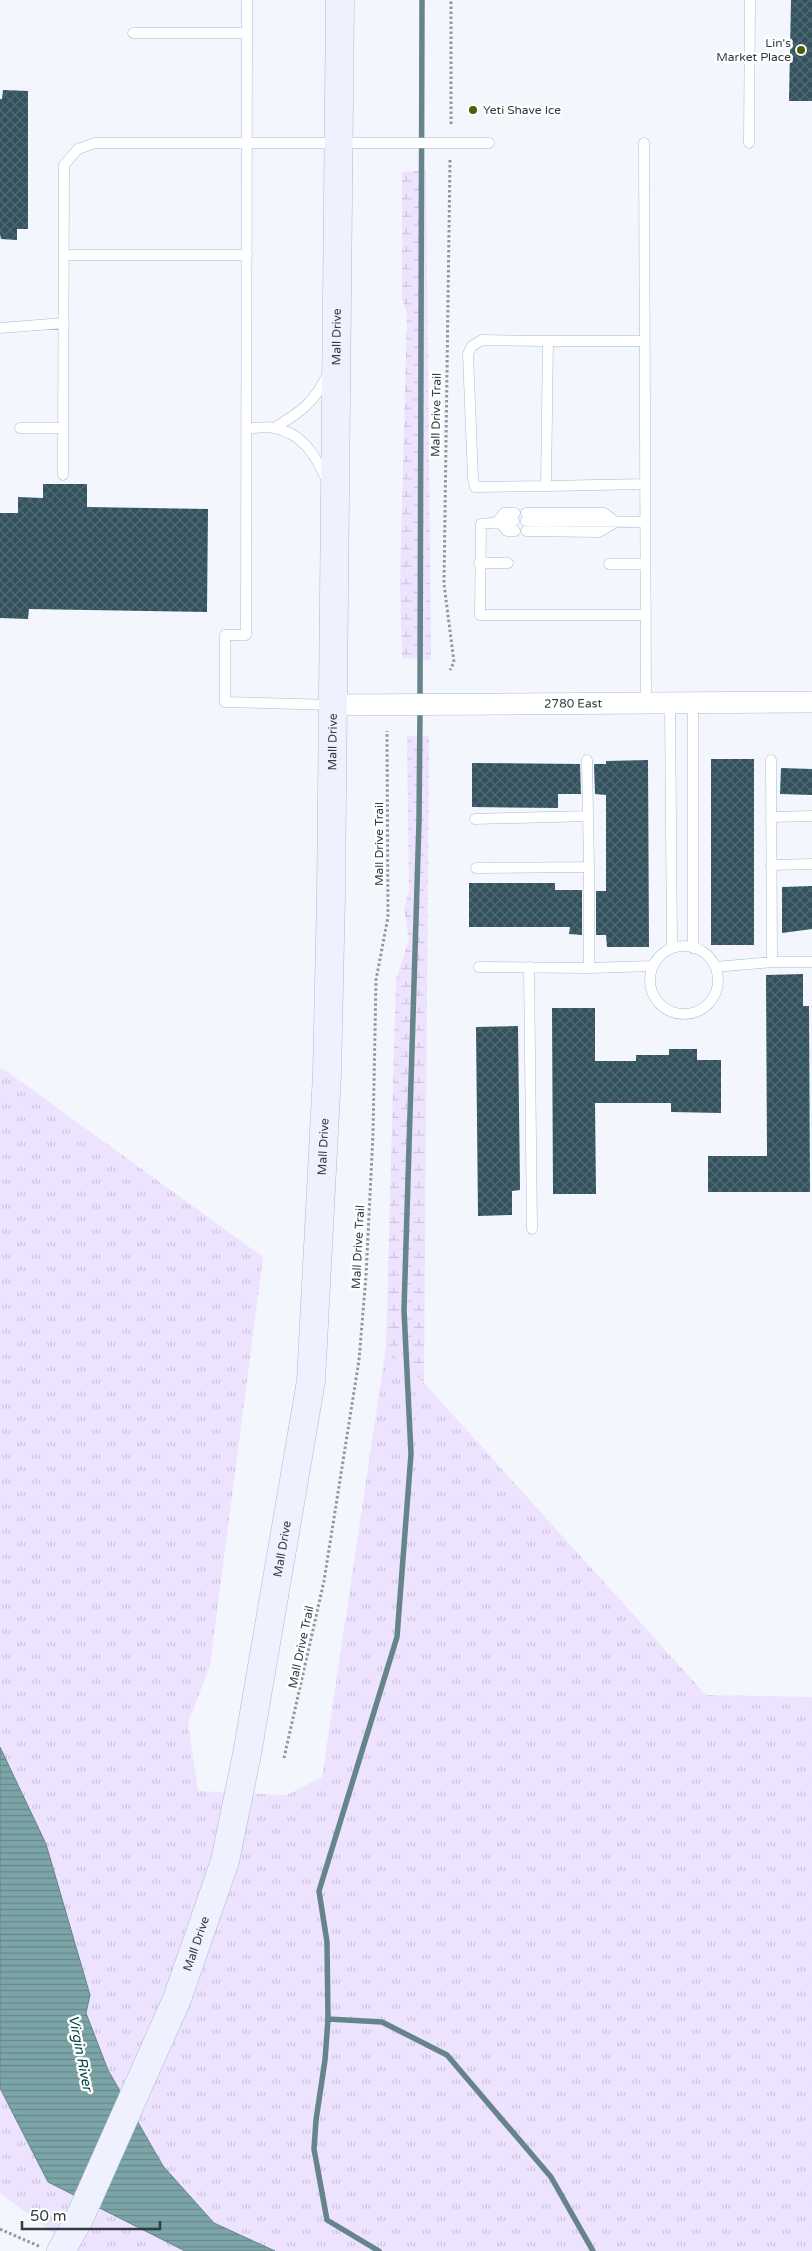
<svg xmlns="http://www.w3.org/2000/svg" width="812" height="2251" font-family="'Varela Round',sans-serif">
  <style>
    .grass { fill: url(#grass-tufts) }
    .wetland { fill: url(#wetland-marsh) }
    .water { fill: url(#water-rules); stroke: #66858a }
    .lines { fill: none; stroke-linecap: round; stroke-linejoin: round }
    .stream { stroke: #66858a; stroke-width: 5.5 }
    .building { fill: url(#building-cross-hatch) }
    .lane-casing { stroke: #a7bcd4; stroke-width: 11 }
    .street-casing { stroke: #a7bcd4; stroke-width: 22 }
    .secondary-casing { stroke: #a7bcd4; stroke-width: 29 }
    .path { stroke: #91979f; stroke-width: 3; stroke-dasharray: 2.5 2.5; stroke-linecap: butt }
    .lane { stroke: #fff; stroke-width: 10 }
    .street { stroke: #fff; stroke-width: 21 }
    .secondary { stroke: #eff2fe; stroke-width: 28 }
    .poi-dot { fill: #4a600a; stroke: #fff; stroke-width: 2 }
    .labels { text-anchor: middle; stroke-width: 5; stroke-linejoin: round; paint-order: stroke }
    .poi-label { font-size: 12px; fill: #323b44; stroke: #fff; text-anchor: end }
    .street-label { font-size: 12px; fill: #323b44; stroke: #fff }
    .water-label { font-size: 14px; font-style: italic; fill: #004548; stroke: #fff }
  </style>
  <defs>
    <pattern id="grass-tufts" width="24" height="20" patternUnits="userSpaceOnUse" patternTransform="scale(1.25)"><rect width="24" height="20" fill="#ede3fe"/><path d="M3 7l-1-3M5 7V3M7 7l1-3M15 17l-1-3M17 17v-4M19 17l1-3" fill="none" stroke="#ccc4db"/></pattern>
    <pattern id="wetland-marsh" width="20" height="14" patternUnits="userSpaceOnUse" patternTransform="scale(1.25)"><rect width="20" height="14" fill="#ede3fe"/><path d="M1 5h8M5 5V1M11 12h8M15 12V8" fill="none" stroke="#ccc4db"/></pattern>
    <pattern id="water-rules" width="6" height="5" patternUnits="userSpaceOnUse" patternTransform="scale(1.25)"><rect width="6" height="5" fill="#7ca5a8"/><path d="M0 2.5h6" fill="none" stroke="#66888a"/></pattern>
    <pattern id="building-cross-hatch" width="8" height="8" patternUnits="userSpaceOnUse" patternTransform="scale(1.25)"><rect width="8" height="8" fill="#33525e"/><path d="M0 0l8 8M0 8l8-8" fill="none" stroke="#506973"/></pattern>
  </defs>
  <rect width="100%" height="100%" fill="#f3f7fd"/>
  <!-- grass -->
  <path class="grass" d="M0,1069L5,1070L263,1257L210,1666L188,1723L198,1791L287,1795L322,1777L386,1347L424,1383L706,1695L812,1697V2251H275L214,2223L163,2166L108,2070L86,2013L90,1995L46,1844L0,1747Z
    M0,2088L48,2182L185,2251H77L0,2193Z"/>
  <!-- wetland -->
  <path class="wetland" d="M426,170L431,660L402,658L400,583L407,313L402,299V172Z
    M407,736H429L424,1383L386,1347L396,979L409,940L404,909L409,891Z"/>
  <!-- water -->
  <path class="water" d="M0,1747L46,1844L90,1995L86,2013L108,2070L163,2166L214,2223L275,2251H185L48,2182L0,2088Z"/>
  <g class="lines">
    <!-- stream -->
    <path class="stream" d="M420,700L422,0
      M328,2019L382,2022L447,2055L551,2177L593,2251
      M379,2251L327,2220L314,2149L316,2120L325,2060L328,2019L327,1942L319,1891L397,1637L411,1454L404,1310L419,821L420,710"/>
  </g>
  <!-- building -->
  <path class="building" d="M791,0H812V101H789Z
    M3,90L28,91V229H17V240L1,239L0,234V99H2Z
    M43,484H87V507L208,509L207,612L29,609L28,619L0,618V513H18V497L43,498Z
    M711,759H754V945H711Z
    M648,760L649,947H607L606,935H596V891H606V795L595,794L594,764H606V761Z
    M472,763L580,764L581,794H558V808L472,807Z
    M781,768L812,769V795L780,794Z
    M469,883H555V890H582V935L569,934L570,927H469Z
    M812,886V929L782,933V887Z
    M803,974V1006H809L810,1192H708V1156H767L766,975Z
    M552,1008H595V1061H636V1055H669V1049H697V1060H721V1113L671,1112V1103H595L596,1194H553Z
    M518,1026L520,1190L512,1191V1215L478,1216L476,1027Z"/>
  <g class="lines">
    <!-- lane casing -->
    <g class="lane-casing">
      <path id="lane" d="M247,0L246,635H225V702L332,705
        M133,33H247
        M644,143L646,703
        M749,143L750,0
        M64,255H247
        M0,328L64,323
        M644,341H548L546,486L645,484
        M20,428H63
        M274,428C301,412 314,403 328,374
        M246,429C255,428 266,426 274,428C303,433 316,456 327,481
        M63,475L64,165L78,149L95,143H489
        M546,486L475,487L473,479L468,354L472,346L482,340L548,341
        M515,513H504L498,521L507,531H515
        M526,513H604L616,522L599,532L526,531
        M514,521L481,524L480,615H645
        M526,521L645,522
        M479,563H508
        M609,564H645
        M670,703L672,948
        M693,703V948
        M587,760L589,867
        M771,760L772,962
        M771,817L812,816
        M475,819L588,816
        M771,865L812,864
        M476,868L589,867V968
        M650 980a34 34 0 1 1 68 0a34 34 0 1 1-68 0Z
        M479,967L589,968L653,966
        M529,967L532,1229
        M715,967L772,962H812"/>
    </g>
    <!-- street casing -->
    <g class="street-casing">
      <g id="street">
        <path id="s1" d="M333,705L812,702"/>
      </g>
    </g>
    <!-- secondary casing -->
    <g class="secondary-casing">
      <g id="secondary">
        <path id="s2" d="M61,2251L79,2219L177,1999L225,1861L247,1754L311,1381L327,1074L331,895L340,0"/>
      </g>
    </g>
    <!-- path -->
    <path class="path" d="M451,124V0
      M450,160L444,584L454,662L450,670
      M284,1758L324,1581L359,1360L366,1276L373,1134L376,980L388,917L387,731
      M0,2229L41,2247"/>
    <!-- lane -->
    <use href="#lane" class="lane"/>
    <!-- street -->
    <use href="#street" class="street"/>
    <!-- secondary -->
    <use href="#secondary" class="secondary"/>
  </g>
  <!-- markers -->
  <g class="poi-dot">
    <circle cx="801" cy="50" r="5"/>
    <circle cx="473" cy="110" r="5"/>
  </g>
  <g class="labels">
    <!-- poi labels -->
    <g class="poi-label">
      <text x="791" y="47">Lin's<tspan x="791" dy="14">Market Place</tspan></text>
      <text x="483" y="114" text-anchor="start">Yeti Shave Ice</text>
    </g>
    <!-- street labels -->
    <g class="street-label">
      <text dy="4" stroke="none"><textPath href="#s2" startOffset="1956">Mall Drive</textPath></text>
      <text transform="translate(436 415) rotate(-89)" y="4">Mall Drive Trail</text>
      <text dy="4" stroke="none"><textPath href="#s1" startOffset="240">2780 East</textPath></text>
      <text dy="4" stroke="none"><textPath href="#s2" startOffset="1551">Mall Drive</textPath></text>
      <text transform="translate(379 844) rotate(-90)" y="4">Mall Drive Trail</text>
      <text dy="4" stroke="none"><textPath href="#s2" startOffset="1146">Mall Drive</textPath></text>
      <text transform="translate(358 1247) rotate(-87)" y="4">Mall Drive Trail</text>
      <text dy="4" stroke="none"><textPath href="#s2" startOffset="741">Mall Drive</textPath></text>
      <text transform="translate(301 1647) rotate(-78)" y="4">Mall Drive Trail</text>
      <text dy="4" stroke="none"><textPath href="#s2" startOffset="336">Mall Drive</textPath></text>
    </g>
    <!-- water labels -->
    <g class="water-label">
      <text transform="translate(81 2053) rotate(79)" y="5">Virgin River</text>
    </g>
  </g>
  <!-- scale -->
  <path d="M22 2221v8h138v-8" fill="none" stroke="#323b44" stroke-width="2.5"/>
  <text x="30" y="2221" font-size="15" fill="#323b44" stroke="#ffffff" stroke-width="4" paint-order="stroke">50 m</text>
</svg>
